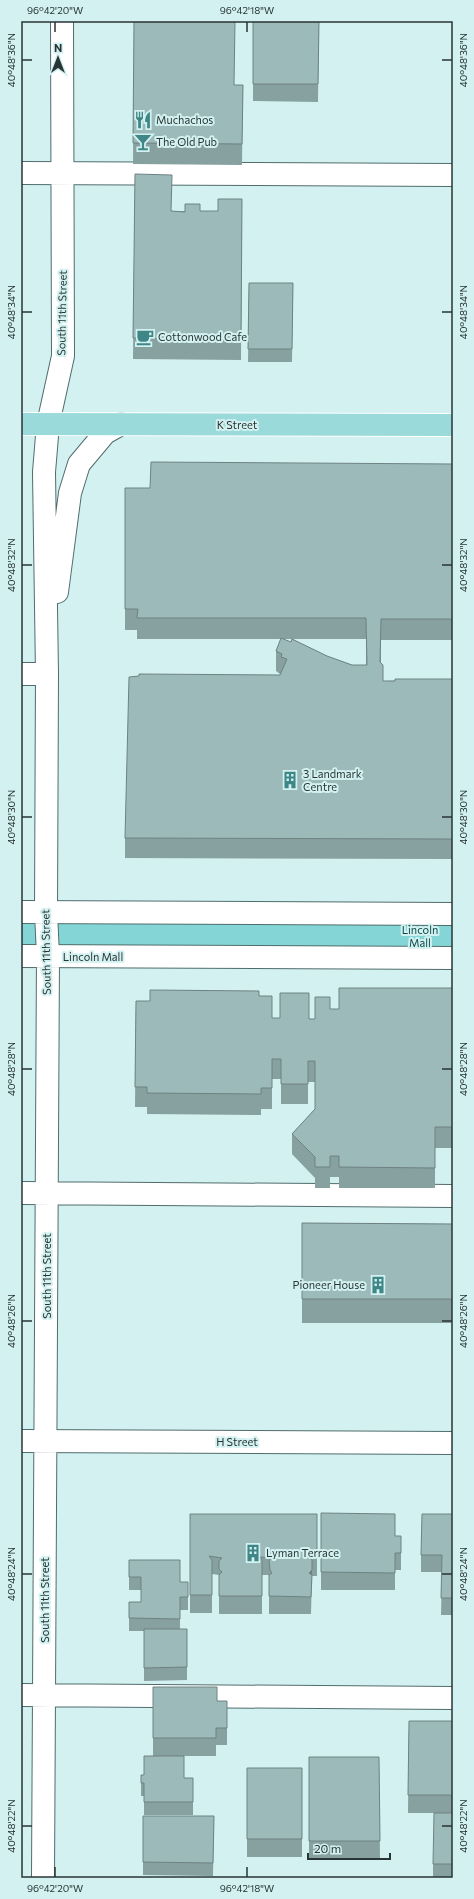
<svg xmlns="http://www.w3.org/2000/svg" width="474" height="1899" font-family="Commissioner,sans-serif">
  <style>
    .green { fill: #84d6d6 }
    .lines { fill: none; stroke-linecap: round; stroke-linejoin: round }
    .minor-casing { stroke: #516c6c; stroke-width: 24 }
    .major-casing { stroke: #fff; stroke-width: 24 }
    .minor { stroke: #fff; stroke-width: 22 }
    .major { stroke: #9bdada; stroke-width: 22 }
    .wall { fill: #87a0a0; fill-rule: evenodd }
    .shaded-wall { fill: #6e8282 }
    .building { fill: #9dbaba; stroke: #6e8282 }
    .ticks { fill: none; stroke: #293535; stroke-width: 1.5 }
    .labels { text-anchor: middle; stroke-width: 4; stroke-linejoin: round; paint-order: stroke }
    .poi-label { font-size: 11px; fill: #293535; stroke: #d3f1f1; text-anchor: start }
    .street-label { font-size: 11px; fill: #293535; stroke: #d3f1f1 }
    .park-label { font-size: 11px; fill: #0d4949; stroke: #d3f1f1 }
    .neatline { fill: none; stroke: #293535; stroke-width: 1.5 }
    .ticks-label { font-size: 10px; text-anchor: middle; fill: #293535 }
  </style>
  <rect width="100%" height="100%" fill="#d3f1f1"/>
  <!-- green -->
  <path class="green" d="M21,912L453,914V958L21,956Z"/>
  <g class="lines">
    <!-- minor casing -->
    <g class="minor-casing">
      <path id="minor" d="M21,173L453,175
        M57,592L70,493L79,464L105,433L121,424
        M21,674H47
        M21,912L453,914
        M21,956L453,958
        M21,1193L453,1196
        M21,1441L453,1443
        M21,1695L453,1698
        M43,1878L48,956L46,912L47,674L44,472L48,424L63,356L62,21"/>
    </g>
    <!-- major casing -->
    <g class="major-casing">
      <path id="major" d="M21,424L453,425"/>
    </g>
    <!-- minor -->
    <use href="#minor" class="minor"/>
    <!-- major -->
    <use href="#major" class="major"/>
  </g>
  <!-- wall -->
  <path class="wall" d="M134,21L234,85H243L242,165L133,164Z
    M319,21L318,102L253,101V84Z
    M135,174L172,211H218L242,199L241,360L133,359Z
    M249,283H293L292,362H248Z
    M453,464V640H381V663L383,681L453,679V859L125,858V838L280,675V674L276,671V651L281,639H137V630H125V488H150ZM282,639H292L291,642ZM292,639H366V665H352L327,656Z
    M453,988V1148H435V1188H339V1177H330V1188H315V1178L292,1154V1134L315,1109V1082H308V1104H281V1079H272V1109H261V1115L147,1114V1107H135L136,1001H150L259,996L272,1018L315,1019L330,1009H339Z
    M302,1223L453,1224V1323H302Z
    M321,1513L395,1536H401V1570H395V1590H321Z
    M190,1514H317V1576H312L311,1614H269V1575H262V1614H219V1575L212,1574V1613H190Z
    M453,1514V1615H441L442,1572H421V1555Z
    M129,1560L180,1582H188V1610H180V1629H187V1680L144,1681V1631H129V1602H141V1590H129Z
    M153,1687L217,1701H227V1745H216V1756H153Z
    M409,1721H453V1813H408Z
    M309,1757H379L380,1858H309Z
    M247,1768H302V1857H247Z
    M141,1775L184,1778H193V1815H144V1796H141Z
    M453,1813V1878H433V1864Z
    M143,1816H214L213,1876L143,1875Z"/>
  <!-- shaded-wall -->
  <path class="shaded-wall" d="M312,1570V1588L311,1614L312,1588L309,1573Z"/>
  <!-- building -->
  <path class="building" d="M134,21H235L234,85H243L242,144L133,143Z
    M253,21H319L318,84H253Z
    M135,174L172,175L171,211L185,212V204H200V211H218V199H242L241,340L133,338Z
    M249,283H293L292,349H248Z
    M151,462L453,464V619H381L380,662L383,665V681H395V679H453V839L125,838L129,677L139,676V674L280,675L287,659L281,657L282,654L276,651L281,638L291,642L292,639L327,656L352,665H367L366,618H137L138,609H125V488H150Z
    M339,988H453V1127H435V1168L339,1167V1156H330V1167H315V1157L292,1134L315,1109V1061H308V1084H281V1059H272V1088H261V1094L147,1093V1087H135L136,1001H150V990L259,991V996H272V1018H280V993H309V1019H315V997H330V1009H339Z
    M302,1223L453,1224V1299H302Z
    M321,1513L395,1514V1536H401V1553H395V1573L321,1572Z
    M190,1514H317V1558H310L312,1560V1570L309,1573L312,1575L311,1597L269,1596V1575L272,1573L270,1570L269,1560L272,1558L260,1557L262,1560V1596H219V1575L222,1572L219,1569V1561L222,1558L209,1556L212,1560V1595H190Z
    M422,1514H453V1598H441L442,1555H421Z
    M129,1560H180V1582H188V1597H180V1619L129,1618V1602H141V1577H129Z
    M144,1629H187V1667L144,1668Z
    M153,1687H217V1701H227V1728H216V1738H153Z
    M409,1721H453V1795H408Z
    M144,1756H184V1778H193V1802H144V1783H141V1775H144Z
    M309,1757H379L380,1841H309Z
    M247,1768H302V1839H247Z
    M434,1813H453V1864H433Z
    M143,1816H214L213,1863L143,1862Z"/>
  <!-- ticks -->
  <path class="ticks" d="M55,22V32M247,22V32M22,60H32M442,60H452M22,312H32M442,312H452M22,565H32M442,565H452M22,817H32M442,817H452M22,1069H32M442,1069H452M22,1321H32M442,1321H452M22,1574H32M442,1574H452M22,1826H32M442,1826H452M55,1867V1877M247,1867V1877"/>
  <!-- icons -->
  <defs>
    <g id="restaurant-bare" transform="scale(1.38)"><path d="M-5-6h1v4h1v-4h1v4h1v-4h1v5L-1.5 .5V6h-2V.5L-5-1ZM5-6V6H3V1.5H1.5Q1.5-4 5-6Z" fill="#3f8787" stroke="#d3f1f1" stroke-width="2.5" paint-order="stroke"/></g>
    <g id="bar-bare" transform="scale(1.38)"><path d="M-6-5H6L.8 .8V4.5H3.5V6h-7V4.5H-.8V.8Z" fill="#3f8787" stroke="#d3f1f1" stroke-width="2.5" paint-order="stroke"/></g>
    <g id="cafe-bare" transform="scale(1.38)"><path d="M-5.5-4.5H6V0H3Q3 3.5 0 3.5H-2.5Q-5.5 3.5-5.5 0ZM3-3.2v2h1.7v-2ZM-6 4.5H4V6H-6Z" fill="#3f8787" stroke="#d3f1f1" stroke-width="2.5" paint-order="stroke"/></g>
    <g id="building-bare" transform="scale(1.38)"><path d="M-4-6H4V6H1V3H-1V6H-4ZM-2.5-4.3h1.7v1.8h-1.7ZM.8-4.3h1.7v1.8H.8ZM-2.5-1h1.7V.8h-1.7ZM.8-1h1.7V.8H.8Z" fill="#3f8787" stroke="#d3f1f1" stroke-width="2.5" paint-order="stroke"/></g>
  </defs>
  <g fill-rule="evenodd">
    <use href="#restaurant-bare" x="143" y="120"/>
    <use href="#bar-bare" x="143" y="142"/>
    <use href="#cafe-bare" x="145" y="337"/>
    <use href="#building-bare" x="290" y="780"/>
    <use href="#building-bare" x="378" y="1285"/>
    <use href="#building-bare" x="253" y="1553"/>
  </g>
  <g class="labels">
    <!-- poi labels -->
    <g class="poi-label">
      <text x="156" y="124">Muchachos</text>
      <text x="156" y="146">The Old Pub</text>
      <text x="158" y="341">Cottonwood Cafe</text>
      <text x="303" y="778">3 Landmark<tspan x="303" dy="13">Centre</tspan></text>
      <text x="365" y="1289" text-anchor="end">Pioneer House</text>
      <text x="266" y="1557">Lyman Terrace</text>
    </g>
    <!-- street labels -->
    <g class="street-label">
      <text transform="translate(62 313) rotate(-89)" y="4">South 11th Street</text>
      <text x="237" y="429">K Street</text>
      <text transform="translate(46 952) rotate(-91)" y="4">South 11th Street</text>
      <text x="93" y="961">Lincoln Mall</text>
      <text transform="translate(47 1276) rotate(-90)" y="4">South 11th Street</text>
      <text x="237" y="1446">H Street</text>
      <text transform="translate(45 1600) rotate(-90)" y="4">South 11th Street</text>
    </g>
    <!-- park labels -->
    <g class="park-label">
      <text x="420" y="934">Lincoln<tspan x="420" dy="13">Mall</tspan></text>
    </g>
  </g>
  <!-- border -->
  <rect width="474" height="1899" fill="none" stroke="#d3f1f1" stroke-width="44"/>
  <!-- north arrow -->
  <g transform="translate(58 58)" stroke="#d3f1f1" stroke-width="3" paint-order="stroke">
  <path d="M0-3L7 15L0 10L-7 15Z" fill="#293535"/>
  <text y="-6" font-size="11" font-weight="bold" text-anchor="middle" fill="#293535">N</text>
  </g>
  <!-- scale -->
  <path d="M308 1853v6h82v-6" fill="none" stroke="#293535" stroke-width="2"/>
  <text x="314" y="1853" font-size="12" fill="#293535" stroke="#d3f1f1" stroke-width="3" paint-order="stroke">20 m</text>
  <rect x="22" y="22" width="430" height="1855" class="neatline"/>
  <g class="ticks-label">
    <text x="55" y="14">96°42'20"W</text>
    <text x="247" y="14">96°42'18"W</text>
    <text transform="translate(11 60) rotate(-90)" y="4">40°48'36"N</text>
    <text transform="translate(463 60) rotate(-90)" y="4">40°48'36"N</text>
    <text transform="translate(11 312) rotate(-90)" y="4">40°48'34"N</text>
    <text transform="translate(463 312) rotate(-90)" y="4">40°48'34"N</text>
    <text transform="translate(11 565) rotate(-90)" y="4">40°48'32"N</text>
    <text transform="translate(463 565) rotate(-90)" y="4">40°48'32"N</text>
    <text transform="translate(11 817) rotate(-90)" y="4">40°48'30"N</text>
    <text transform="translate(463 817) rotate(-90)" y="4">40°48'30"N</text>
    <text transform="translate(11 1069) rotate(-90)" y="4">40°48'28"N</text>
    <text transform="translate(463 1069) rotate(-90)" y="4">40°48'28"N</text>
    <text transform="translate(11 1321) rotate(-90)" y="4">40°48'26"N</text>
    <text transform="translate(463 1321) rotate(-90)" y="4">40°48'26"N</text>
    <text transform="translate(11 1574) rotate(-90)" y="4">40°48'24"N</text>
    <text transform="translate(463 1574) rotate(-90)" y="4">40°48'24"N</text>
    <text transform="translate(11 1826) rotate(-90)" y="4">40°48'22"N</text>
    <text transform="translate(463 1826) rotate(-90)" y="4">40°48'22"N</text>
    <text x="55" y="1892">96°42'20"W</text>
    <text x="247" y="1892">96°42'18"W</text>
  </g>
</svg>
